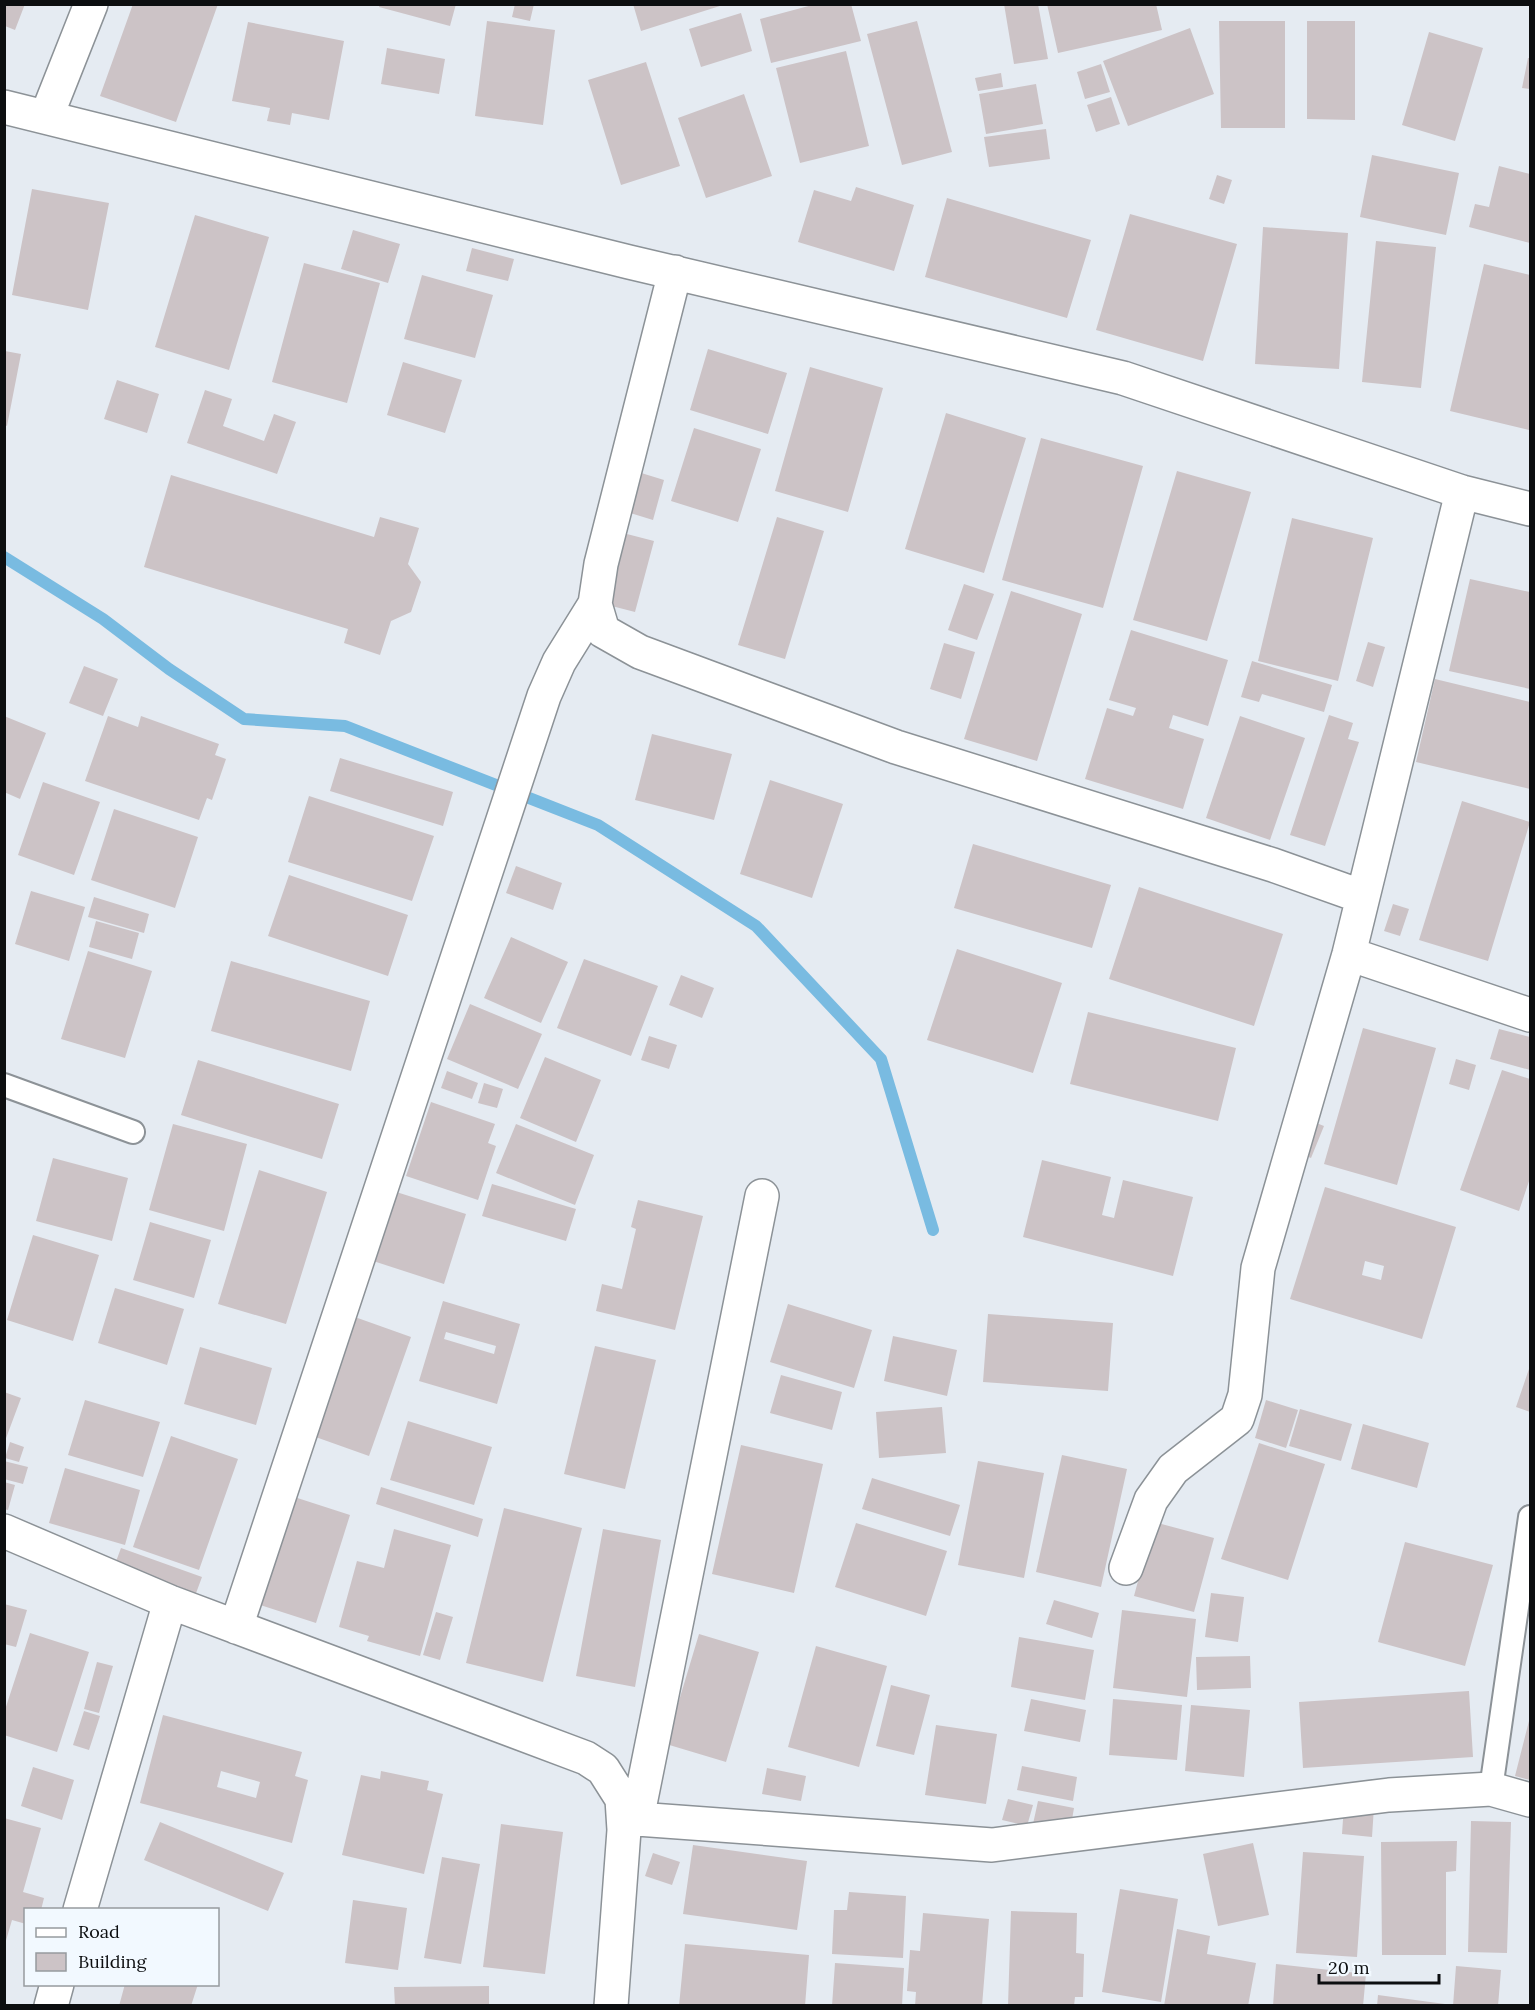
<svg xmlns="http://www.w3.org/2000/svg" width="1535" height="2010" font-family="Lora,serif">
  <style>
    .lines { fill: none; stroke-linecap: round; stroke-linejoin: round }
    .stream { stroke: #79bbe1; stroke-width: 12 }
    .building { fill: #ccc3c6; fill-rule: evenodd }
    .lane-casing { stroke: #8c9297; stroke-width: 26 }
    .street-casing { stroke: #8c9297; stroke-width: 36 }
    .lane { stroke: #fff; stroke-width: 22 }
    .street { stroke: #fff; stroke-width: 33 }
  </style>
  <rect width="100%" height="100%" fill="#e5ebf2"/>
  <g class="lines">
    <!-- stream -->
    <path class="stream" d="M4,557L103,619L169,669L244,719L345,726L598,825L756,926L881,1059L933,1230"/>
  </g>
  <!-- building -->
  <path class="building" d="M5,4H25L15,30L5,26Z
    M133,4H218L176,122L100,96Z
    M380,4H456L450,26L379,7Z
    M515,4H534L530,21L512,17Z
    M633,4H723V5L641,31Z
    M816,4H851L861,41L771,63L760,19Z
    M1004,4H1038L1048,59L1014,64Z
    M1047,4H1156L1162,30L1058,53Z
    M741,13L752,51L701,67L689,29Z
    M487,21L555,30L543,125L475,116Z
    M917,21L952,152L902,165L867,34Z
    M1219,21H1285V128H1221Z
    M1307,21H1355V120L1307,119Z
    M248,22L344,41L329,120L292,113L290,125L267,121L270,108L232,101Z
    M1190,28L1214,94L1128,126L1103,61Z
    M1429,32L1483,48L1455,141L1402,125Z
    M387,48L445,59L439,94L381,84Z
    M846,51L869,146L800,163L776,68Z
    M1528,58H1530V89L1522,88Z
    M646,62L680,166L621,185L588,80Z
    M1101,64L1110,92L1085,99L1077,72Z
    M1001,73L1003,87L978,91L975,78Z
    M1036,84L1043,124L986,134L979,94Z
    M744,94L772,176L706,198L678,118Z
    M1111,97L1120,124L1096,132L1087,105Z
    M1046,129L1050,159L989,167L984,137Z
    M1372,155L1459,173L1446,235L1360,217Z
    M1499,166L1530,174V243L1469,227L1475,204L1489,207Z
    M1217,175L1232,180L1224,204L1209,199Z
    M856,187L914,205L894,271L798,242L814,190L851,201Z
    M32,189L109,203L88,310L12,295Z
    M947,198L1091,240L1067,318L925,277Z
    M1130,214L1237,244L1203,361L1096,330Z
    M195,215L269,237L229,370L155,347Z
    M1263,227L1348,233L1339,369L1255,364Z
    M353,230L400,244L388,283L341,269Z
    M1376,241L1436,247L1421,388L1362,382Z
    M472,248L514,259L508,281L466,271Z
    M304,263L380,283L347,403L272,382Z
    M1484,264L1530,275L1529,430L1450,411Z
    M422,275L493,295L475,358L404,339Z
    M708,349L787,373L768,434L690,410Z
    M5,351L21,354L7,426L5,425Z
    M403,362L462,380L445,433L387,415Z
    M810,367L883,388L848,512L775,491Z
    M117,380L159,394L147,433L104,419Z
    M205,390L232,399L223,426L264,441L274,414L296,422L277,474L187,443Z
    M946,413L1026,438L984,573L905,549Z
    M694,428L761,449L738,522L671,501Z
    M1041,438L1143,466L1103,608L1002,580Z
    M1177,471L1251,492L1207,641L1133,620Z
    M638,472L664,480L653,520L627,512Z
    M171,475L374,537L380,517L419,528L408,564L421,582L411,612L391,621L380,655L344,643L348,629L144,567Z
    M777,517L824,531L785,659L738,645Z
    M1292,518L1373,538L1338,681L1258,661Z
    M623,533L654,541L635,612L604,604Z
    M1470,579L1530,592V689L1449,671Z
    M964,584L994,594L977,640L948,630Z
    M1011,591L1082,614L1037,761L964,739Z
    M1131,630L1228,660L1208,726L1173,715L1169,728L1204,739L1183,809L1085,779L1107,708L1133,716L1136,708L1109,700Z
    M1368,642L1385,647L1373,687L1356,681Z
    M944,643L975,652L961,699L930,689Z
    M1252,661L1332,685L1324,712L1262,694L1259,702L1241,697Z
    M84,666L118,679L103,716L69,703Z
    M1435,679L1530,702V789L1416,762Z
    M1329,715L1353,723L1348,739L1359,742L1325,846L1290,835Z
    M4,716L46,733L20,799L4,792Z
    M108,716L138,727L141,716L219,744L215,755L226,759L212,800L207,798L199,820L85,781Z
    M1240,716L1305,738L1270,840L1206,818Z
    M652,734L732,754L714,820L635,800Z
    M340,758L453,792L443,826L330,791Z
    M770,780L843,804L812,898L740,874Z
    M43,782L100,802L74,875L18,855Z
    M309,796L434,836L412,901L288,862Z
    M1462,801L1530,822L1488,961L1419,940Z
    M114,809L198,837L175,908L91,880Z
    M973,844L1111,885L1092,948L954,908Z
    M516,866L562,883L553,910L506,893Z
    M289,875L408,915L388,976L268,936Z
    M1139,887L1283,934L1254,1026L1109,979Z
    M31,891L85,907L69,961L15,944Z
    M94,897L149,914L144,933L88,917Z
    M1393,904L1409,909L1400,936L1384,931Z
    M96,921L139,933L132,959L89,947Z
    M511,937L568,962L541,1023L484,998Z
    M957,949L1062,983L1033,1073L927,1040Z
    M88,951L152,971L125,1058L61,1039Z
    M584,959L658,986L631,1056L557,1028Z
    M231,961L370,1001L351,1071L211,1031Z
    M681,975L714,988L702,1018L669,1005Z
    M470,1004L542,1034L518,1089L447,1059Z
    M1088,1012L1236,1048L1218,1121L1070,1084Z
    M1363,1028L1436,1048L1397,1185L1324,1164Z
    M1499,1029L1530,1037V1070L1490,1059Z
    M649,1036L677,1045L669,1069L641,1060Z
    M545,1057L601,1080L576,1142L520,1118Z
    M1456,1059L1476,1065L1469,1090L1449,1084Z
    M198,1060L339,1104L322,1159L181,1115Z
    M1502,1070L1530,1079V1178L1519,1211L1460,1190Z
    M447,1071L478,1083L472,1099L441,1088Z
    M484,1083L503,1089L497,1108L478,1103Z
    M431,1102L495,1124L488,1143L496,1146L478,1200L406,1176Z
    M1306,1119L1324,1126L1311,1158L1294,1151Z
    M173,1124L247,1144L224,1231L149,1210Z
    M516,1124L594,1155L575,1205L496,1173Z
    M53,1158L128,1178L112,1241L36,1221Z
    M1042,1160L1111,1177L1102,1215L1114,1218L1123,1180L1193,1197L1173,1276L1023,1237Z
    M259,1170L327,1192L286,1324L218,1304Z
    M492,1184L576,1209L566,1241L482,1216Z
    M1325,1187L1456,1227L1422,1339L1290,1299ZM1365,1261L1384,1266L1381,1280L1362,1275Z
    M390,1190L466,1214L444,1284L367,1259Z
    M638,1200L703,1216L675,1330L596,1311L602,1284L622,1289L636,1229L631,1227Z
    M150,1222L211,1240L194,1298L133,1280Z
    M33,1235L99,1255L73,1341L7,1320Z
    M115,1288L184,1309L167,1365L98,1343Z
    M443,1301L520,1324L497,1404L419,1381ZM446,1332L496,1346L494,1354L444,1339Z
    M788,1304L872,1330L854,1388L770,1362Z
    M988,1314L1113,1323L1108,1391L983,1382Z
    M352,1316L411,1337L369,1456L310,1435Z
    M893,1336L957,1350L947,1396L884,1381Z
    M595,1346L656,1360L625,1489L564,1474Z
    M200,1347L272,1368L256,1425L184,1404Z
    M1530,1366V1412L1516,1407Z
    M781,1375L842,1392L832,1430L770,1413Z
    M4,1392L21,1398L5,1441H4Z
    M85,1400L160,1422L143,1477L68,1455Z
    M1266,1400L1298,1410L1286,1448L1255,1438Z
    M942,1407L946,1453L879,1458L876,1412Z
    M1300,1409L1352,1424L1341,1461L1289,1446Z
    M408,1421L492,1447L474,1505L390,1480Z
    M1363,1424L1429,1443L1417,1488L1351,1469Z
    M171,1436L238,1459L199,1570L133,1547Z
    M10,1442L24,1447L19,1462L5,1458Z
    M1259,1443L1325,1464L1288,1580L1221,1559Z
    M741,1445L823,1464L794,1593L712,1574Z
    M1062,1455L1127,1469L1101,1587L1036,1572Z
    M4,1461L28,1467L23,1484L4,1479Z
    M978,1461L1044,1473L1024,1578L958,1565Z
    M65,1468L140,1490L125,1545L49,1523Z
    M872,1478L960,1505L950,1536L862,1509Z
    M4,1482L15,1485L8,1510L4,1509Z
    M381,1487L483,1519L478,1537L376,1504Z
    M285,1494L350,1515L316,1623L251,1602Z
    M504,1508L582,1528L543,1682L466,1663Z
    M1154,1522L1214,1538L1194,1612L1134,1596Z
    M856,1523L947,1551L926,1616L835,1587Z
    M394,1529L451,1545L420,1656L367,1641L369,1636L339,1627L357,1561L384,1568Z
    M603,1529L661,1540L635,1687L576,1676Z
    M1405,1542L1493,1565L1465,1666L1378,1642Z
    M121,1548L202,1577L192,1604L111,1575Z
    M1211,1593L1244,1597L1238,1642L1205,1637Z
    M1054,1600L1099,1613L1092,1638L1046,1624Z
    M4,1604L27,1610L16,1647L4,1644Z
    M1122,1610L1196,1619L1187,1697L1113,1688Z
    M436,1612L453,1617L440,1660L423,1655Z
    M30,1633L89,1652L57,1752L4,1735V1713Z
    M699,1634L759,1652L726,1762L666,1744Z
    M1019,1637L1094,1650L1085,1700L1011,1687Z
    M816,1646L887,1666L859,1767L788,1747Z
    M1250,1656L1251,1688L1197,1690L1196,1657Z
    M97,1662L113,1666L99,1713L84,1709Z
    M891,1685L930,1695L914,1755L876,1746Z
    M1469,1691L1473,1757L1303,1768L1299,1702Z
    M1031,1699L1086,1710L1080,1742L1024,1731Z
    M1113,1699L1182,1705L1177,1760L1109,1755Z
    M1191,1705L1250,1710L1244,1777L1185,1771Z
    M84,1711L100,1716L89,1750L73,1745Z
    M163,1715L302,1752L295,1776L308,1780L292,1843L140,1803ZM221,1771L260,1782L256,1798L217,1787Z
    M1530,1717V1780L1515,1776Z
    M936,1725L997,1734L986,1804L925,1795Z
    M1022,1766L1077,1777L1073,1801L1017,1790Z
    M33,1767L74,1780L62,1820L21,1806Z
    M767,1768L806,1776L801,1801L762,1794Z
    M381,1771L429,1781L427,1790L443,1794L424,1874L342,1855L361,1775L380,1779Z
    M1008,1799L1033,1805L1027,1826L1002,1820Z
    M1038,1801L1074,1808L1070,1831L1033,1824Z
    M1344,1805L1374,1807L1372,1837L1342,1834Z
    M4,1818L41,1828L23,1892L44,1898L41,1910H26V1924L12,1920L5,1944Z
    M1471,1821L1511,1822L1507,1953L1468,1952Z
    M160,1822L284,1873L268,1911L144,1860Z
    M501,1824L563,1832L545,1974L483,1967Z
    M1457,1841L1456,1871L1446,1872V1955H1382L1381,1842Z
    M1253,1843L1269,1915L1218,1926L1203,1854Z
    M693,1845L807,1861L797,1930L683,1914Z
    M1303,1852L1364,1856L1357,1957L1296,1953Z
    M653,1853L680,1862L672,1885L645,1876Z
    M442,1857L480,1864L461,1964L424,1958Z
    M1120,1889L1178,1899L1161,2002L1102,1992Z
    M849,1892L906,1896L903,1958L832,1954L834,1910H847Z
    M353,1900L407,1908L398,1970L345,1963Z
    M1011,1911L1077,1913L1076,1953L1084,1954L1083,1997H1075L1074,2006H1008Z
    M923,1913L989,1919L982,2006H915L916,1992L907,1991L910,1950L920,1951Z
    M1177,1929L1210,1936L1207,1954L1256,1963L1248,2006H1164Z
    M685,1944L809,1955L805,2006H679Z
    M835,1963L904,1968L902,2006H832Z
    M1276,1964L1366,1974L1363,2006H1273Z
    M1456,1966L1501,1970L1498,2006H1453Z
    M125,1984H198L191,2006H119Z
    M489,1986V2006H395L394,1987Z
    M1378,1995L1445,2004V2006H1377Z"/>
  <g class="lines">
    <!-- lane casing -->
    <g class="lane-casing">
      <path id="lane" d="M4,1085L133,1132
        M1491,1789L1530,1517"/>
    </g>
    <!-- street casing -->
    <g class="street-casing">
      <path id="street" d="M4,107L629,262L1123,378L1462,492L1530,509
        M47,115L91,4
        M595,604L603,631L640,652L896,747L1273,865L1363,897
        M1349,954L1530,1015
        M4,1531L170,1602L586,1758L603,1769L622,1799L624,1830L611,2006
        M1126,1568L1151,1500L1173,1469L1237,1419L1245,1395L1258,1268L1349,954L1462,492
        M236,1627L544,696L559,662L595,604L601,564L675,272
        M622,1799L637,1819L992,1845L1389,1795L1491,1789L1530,1800
        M637,1819L762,1196
        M80,1910L170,1602
        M51,2006L57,1984"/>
    </g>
    <!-- lane -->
    <use href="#lane" class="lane"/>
    <!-- street -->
    <use href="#street" class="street"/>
  </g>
  <!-- border -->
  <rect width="1535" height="2010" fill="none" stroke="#0c0e10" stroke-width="12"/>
  <!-- legend -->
  <rect x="24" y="1908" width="195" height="78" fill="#f2f9ff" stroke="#969b9f" stroke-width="1.5"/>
  <rect x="36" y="1928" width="30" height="9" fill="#ffffff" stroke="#969b9f" stroke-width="1.5"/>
  <text x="78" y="1938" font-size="18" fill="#0c0e10">Road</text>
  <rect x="36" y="1953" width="30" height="18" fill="#ccc3c6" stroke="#969b9f" stroke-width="1.5"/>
  <text x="78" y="1968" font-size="18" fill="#0c0e10">Building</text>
  <!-- scale -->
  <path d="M1319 1974v9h120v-9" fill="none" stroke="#0c0e10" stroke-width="3"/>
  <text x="1328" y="1974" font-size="18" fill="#0c0e10" stroke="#f2f9ff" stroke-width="4.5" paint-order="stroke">20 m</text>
</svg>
